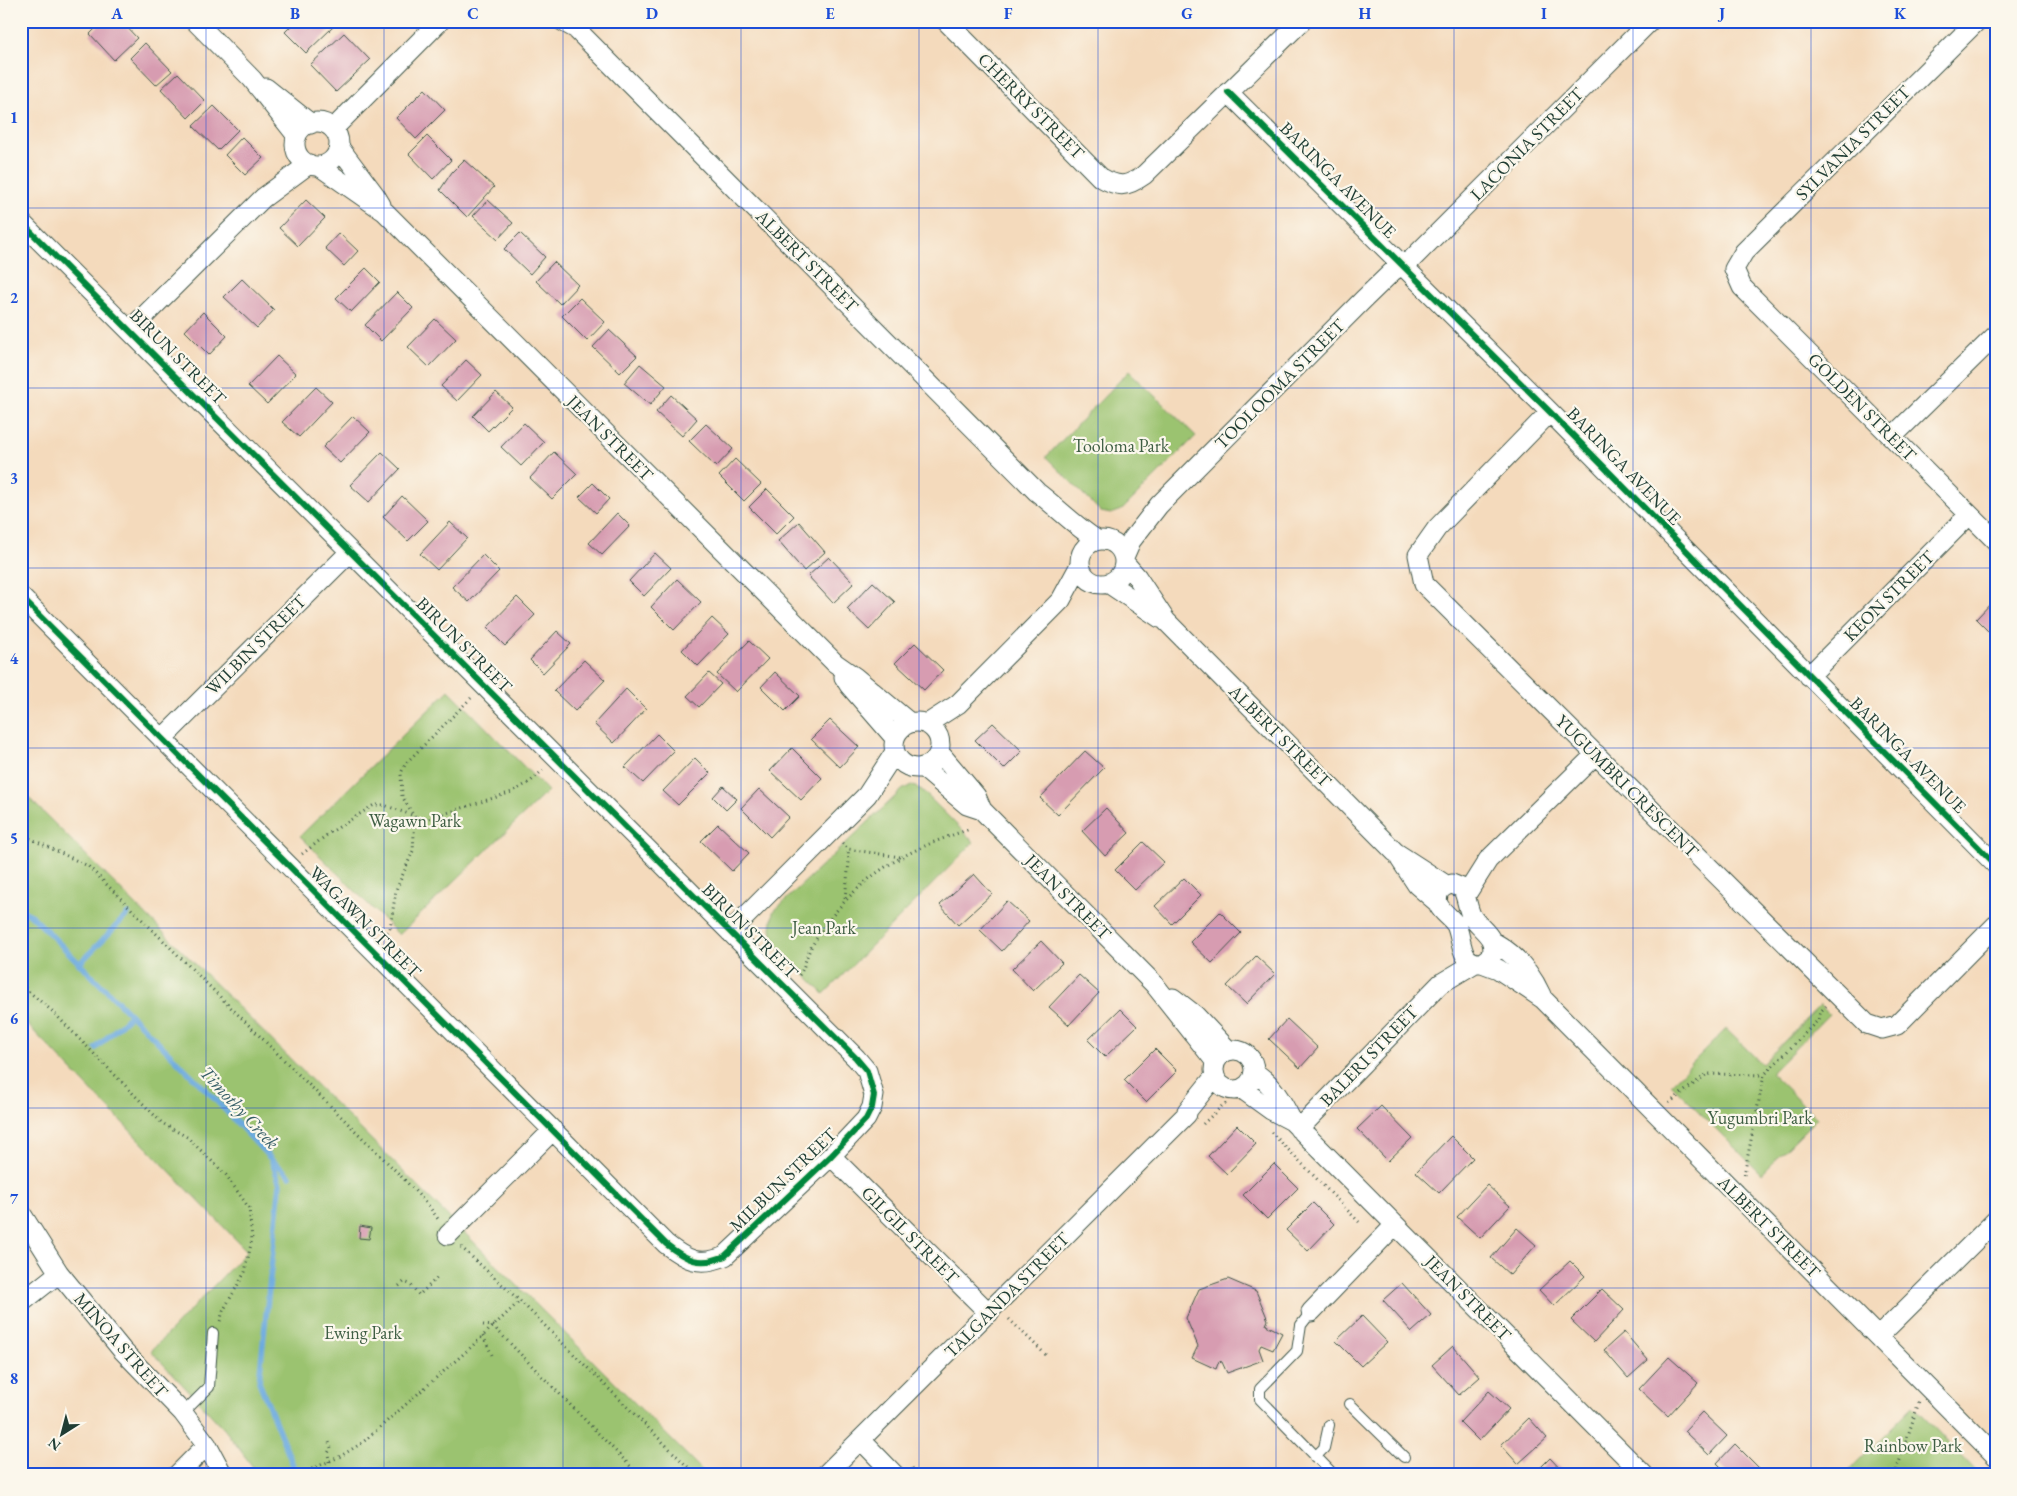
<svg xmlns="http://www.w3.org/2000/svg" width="2017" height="1496" font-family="'EB Garamond',serif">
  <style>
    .green { fill: #9bc36f; stroke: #5d8052 }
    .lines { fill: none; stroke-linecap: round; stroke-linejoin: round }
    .stream { stroke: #6caade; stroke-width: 5.5 }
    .building { fill: #d79cb1 }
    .service-casing { stroke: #3f5548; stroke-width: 12 }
    .minor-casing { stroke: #3f5548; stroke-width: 21 }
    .path { stroke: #3f5548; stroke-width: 3; stroke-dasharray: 1 4; stroke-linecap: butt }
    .service { stroke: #fff; stroke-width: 10 }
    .minor { stroke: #fff; stroke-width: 19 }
    .cycleway-casing { stroke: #fbf7ec; stroke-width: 9 }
    .cycleway { stroke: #00873e; stroke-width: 6 }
    .grid { fill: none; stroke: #1d4ed8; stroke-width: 1; stroke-opacity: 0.55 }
    .labels { text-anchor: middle; stroke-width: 4.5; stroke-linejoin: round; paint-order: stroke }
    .street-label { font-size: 18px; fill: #1f3d34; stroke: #fbf7ec }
    .park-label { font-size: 18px; fill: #3e5e43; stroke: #fbf7ec }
    .water-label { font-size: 19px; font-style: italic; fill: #365e67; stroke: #fbf7ec }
    .neatline { fill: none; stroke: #1d4ed8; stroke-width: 2 }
    .grid-label { font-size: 16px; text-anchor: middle; font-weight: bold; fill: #1d4ed8 }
  </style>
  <rect width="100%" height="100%" fill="#fbf7ec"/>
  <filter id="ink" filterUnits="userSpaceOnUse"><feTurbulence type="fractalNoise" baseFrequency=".02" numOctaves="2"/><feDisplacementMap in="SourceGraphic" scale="10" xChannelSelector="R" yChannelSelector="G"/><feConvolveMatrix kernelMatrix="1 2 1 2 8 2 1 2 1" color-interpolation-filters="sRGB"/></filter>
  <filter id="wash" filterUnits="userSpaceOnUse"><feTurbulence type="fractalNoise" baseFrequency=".0096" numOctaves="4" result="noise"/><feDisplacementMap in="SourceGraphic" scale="20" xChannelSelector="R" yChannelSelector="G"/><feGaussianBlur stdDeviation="1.12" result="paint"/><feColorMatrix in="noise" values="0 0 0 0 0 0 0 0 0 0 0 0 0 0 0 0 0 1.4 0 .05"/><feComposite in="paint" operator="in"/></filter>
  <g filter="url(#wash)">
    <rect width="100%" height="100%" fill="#f4dabc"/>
    <!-- green -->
    <path class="green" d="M1129,371L1196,436L1122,510L1111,514L1101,512L1046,457Z
      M449,690L548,791L399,935L300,836Z
      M911,785L922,790L974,842L824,994L774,944L771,928L773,912L902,790Z
      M21,790L707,1475H259L225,1430L151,1351L247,1251L21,1018Z
      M1820,1005L1829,1014L1771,1073L1817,1118L1761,1174L1671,1084L1726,1029L1762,1064Z
      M1913,1406L1980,1475H1844Z"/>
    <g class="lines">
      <!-- stream -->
      <path class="stream" d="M21,910L31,915L212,1096L271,1159L280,1184L259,1382L297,1475
        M79,964L128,914
        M96,1048L131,1015
        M273,1161L290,1176"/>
    </g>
    <g id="blocks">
      <!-- building -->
      <path class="building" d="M103,21H121L137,38L114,60L90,34Z
        M296,21H328L333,27L306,53L285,32Z
        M344,33L370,60L336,92L310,65Z
        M145,43L172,71L156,85L130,58Z
        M178,73L205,101L188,118L161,89Z
        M425,89L445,110L416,139L396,118Z
        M214,106L238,130L218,150L193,126Z
        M427,136L451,160L433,179L409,154Z
        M242,137L263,158L245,175L225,155Z
        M464,160L494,187L467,217L440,190L452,172Z
        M306,200L325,218L298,246L279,228Z
        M488,200L513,223L498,239L473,216Z
        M339,233L358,251L344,266L325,248Z
        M520,233L545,257L530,274L504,249Z
        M554,262L578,285L560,304L536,281Z
        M366,268L380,282L351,312L336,298Z
        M242,279L274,310L257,328L224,297Z
        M397,292L413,308L381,341L365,325Z
        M580,298L605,322L587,341L562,316Z
        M203,312L227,336L209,355L185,331Z
        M435,319L456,339L429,367L408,347Z
        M609,330L637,356L620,373L593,347Z
        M277,356L296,374L267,404L248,386Z
        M466,360L482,375L457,401L441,386Z
        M640,364L666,386L650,405L624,383Z
        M316,387L332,402L299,437L282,422Z
        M496,392L512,407L488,431L473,416Z
        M671,395L697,419L682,436L656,412Z
        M353,416L370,432L340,463L323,447Z
        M524,423L544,442L521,466L501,447Z
        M706,424L733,449L716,467L689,441Z
        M382,452L400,469L369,502L350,485Z
        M554,452L577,474L552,499L530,478Z
        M735,459L761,484L744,501L719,476Z
        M593,483L609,499L596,513L579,497Z
        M767,489L794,516L776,534L749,507Z
        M402,496L428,521L408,541L383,517Z
        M617,513L630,526L602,555L589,543Z
        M450,522L467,538L437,570L420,554Z
        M799,522L825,552L804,571L778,541Z
        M655,553L671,568L644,596L629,581Z
        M483,555L499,571L469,602L452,587Z
        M829,557L854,583L833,603L808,576Z
        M677,579L701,602L674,630L651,607Z
        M873,582L895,602L869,630L847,609Z
        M517,597L535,615L505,646L487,628Z
        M1996,598V639L1976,619Z
        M712,618L729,634L698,666L682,650Z
        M557,631L571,644L543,673L530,660Z
        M749,641L768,659L736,692L717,674Z
        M915,643L943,670L924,690L895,663Z
        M584,660L605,680L575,711L554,691Z
        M775,672L800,696L785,711L761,687Z
        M709,673L721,684L699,707L687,696Z
        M626,689L646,709L614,743L594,724Z
        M830,720L859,747L840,767L811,739Z
        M993,723L1022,751L1004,769L975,740Z
        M657,734L674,751L643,783L625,767Z
        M792,748L822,778L801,800L770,771Z
        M1085,751L1104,768L1058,815L1040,798Z
        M695,758L710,773L678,805L663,791Z
        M723,786L737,799L726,810L713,797Z
        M759,789L789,817L770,837L741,808Z
        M1106,808L1129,833L1105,856L1082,831Z
        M718,824L749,853L732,871L701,841Z
        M1143,842L1164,862L1135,890L1115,870Z
        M974,874L992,894L958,925L940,905Z
        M1184,878L1201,895L1172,924L1155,906Z
        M1007,901L1029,921L1002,951L980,930Z
        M1220,912L1241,933L1212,963L1190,942Z
        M1041,941L1062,963L1033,991L1012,969Z
        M1256,956L1275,974L1246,1004L1227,986Z
        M1079,975L1099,993L1069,1025L1049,1007Z
        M1120,1009L1137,1026L1105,1057L1088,1040Z
        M1287,1019L1318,1048L1300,1068L1269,1039Z
        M1155,1049L1177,1071L1146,1102L1124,1080Z
        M1381,1106L1412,1138L1388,1161L1357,1129Z
        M1237,1125L1256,1144L1227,1174L1208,1156Z
        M1451,1136L1473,1158L1439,1193L1416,1172Z
        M1274,1164L1298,1188L1267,1219L1243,1195Z
        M1487,1185L1510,1206L1480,1238L1457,1217Z
        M1313,1203L1334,1224L1308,1251L1286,1230Z
        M360,1226L371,1228L369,1239L359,1238Z
        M1517,1228L1536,1245L1510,1275L1491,1258Z
        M1570,1261L1585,1276L1554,1306L1539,1290Z
        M1228,1279L1256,1291L1268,1320L1266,1325L1282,1333L1273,1350L1261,1345L1259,1349L1263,1360L1227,1373L1222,1362L1219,1361L1216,1369L1192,1358L1198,1346L1186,1318L1199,1289Z
        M1402,1283L1431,1315L1412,1332L1383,1300Z
        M1602,1289L1624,1310L1594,1342L1571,1320Z
        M1362,1316L1387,1342L1361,1366L1336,1341Z
        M1624,1332L1648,1360L1628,1378L1604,1350Z
        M1453,1346L1480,1377L1459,1395L1432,1365Z
        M1669,1357L1698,1383L1668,1416L1639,1389Z
        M1489,1391L1509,1409L1479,1441L1460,1422Z
        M1702,1412L1727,1436L1709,1455L1684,1431Z
        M1529,1418L1547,1438L1518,1464L1501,1445Z
        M1735,1444L1763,1472L1760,1475H1729L1717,1463Z
        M1550,1458L1566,1475H1533Z"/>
    </g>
  </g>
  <g filter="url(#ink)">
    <use href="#blocks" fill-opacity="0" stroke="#3f5548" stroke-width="1"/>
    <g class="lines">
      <!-- service casing -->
      <g class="service-casing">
        <path id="service" d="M1311,1312L1301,1325L1297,1351L1260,1389V1399L1330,1471
          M1350,1404L1404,1457
          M183,1413L209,1387L213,1333
          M1315,1457L1324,1448L1329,1425"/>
      </g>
      <!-- minor casing -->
      <g class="minor-casing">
        <path id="minor" d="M195,21L252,79L297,136
          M562,21L576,29L1037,492C1058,508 1075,526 1097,540
          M946,21L1100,177C1119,188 1127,187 1144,175L1302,21
          M1977,21L1744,252L1734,269L1742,287L1996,541
          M266,88L311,124
          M1228,92L1550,412L1996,865
          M295 144a22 22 0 1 1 44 0a22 22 0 1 1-44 0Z
          M333,129L440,21
          M339,147L375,195L381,205
          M319,166L385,212L835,663L855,677L910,723
          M21,222L856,1058L867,1071L874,1095L872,1107L866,1119L831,1156L725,1256C700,1267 686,1260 666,1244L21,597
          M130,330L263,198L309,164
          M1550,412L1437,528L1418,555L1424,584L1867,1024L1882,1029L1897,1025L1996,925
          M1892,437L1996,335
          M1080 562a22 22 0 1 1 44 0a22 22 0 1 1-44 0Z
          M1124,557L1131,541L1159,505L1364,299L1393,271L1412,259L1650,21
          M1124,562L1137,577L1166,621L1395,852L1446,885
          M1108,583L1160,618
          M1809,676L1969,515
          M844,677L849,685L895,738
          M894 745a23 23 0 1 1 46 0a23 23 0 1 1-46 0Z
          M927,724L958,704L1061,600L1080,565
          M162,739L350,552
          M939,752L976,796L982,810L1154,984L1215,1061
          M922,767L967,805L982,810
          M1400,859L1417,885L1438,903
          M1452,884L1462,888C1467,897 1467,906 1471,915C1479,930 1497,935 1492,955L1482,963C1459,965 1463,940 1456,925C1449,914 1432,908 1439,892C1442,887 1447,885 1452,884Z
          M1466,895L1488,860L1596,754
          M730,932L867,795L895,752
          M1492,941C1514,953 1531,973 1541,995
          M1482,963L1498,969L1543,999L1996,1456
          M1440,984L1475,963
          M1173,998L1195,1015L1228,1050
          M1214 1070a20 20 0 1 1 40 0a20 20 0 1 1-40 0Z
          M1255,1073C1272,1083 1283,1103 1292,1121
          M1242,1089L1271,1110L1292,1121L1644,1475
          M1299,1129L1441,983
          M831,1156L989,1313
          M21,1213L59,1273L122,1350L183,1413L207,1445L223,1475
          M448,1235L553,1130
          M21,1303L59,1273
          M1311,1312L1395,1225
          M1878,1337L1996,1220
          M861,1440L895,1475
          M177,1475L207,1445
          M825,1475L1187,1114V1111L1215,1076"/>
      </g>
      <!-- path -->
      <path class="path" d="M21,834L88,866L400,1175L428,1205L438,1219
        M842,843L848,849L900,857
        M302,854L331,832L374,805H384L425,820L512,792L530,782L543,770
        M845,898L849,862L848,849
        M384,936L390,929L396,890L413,851L415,818L402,796L401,773L406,763L472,697
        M799,975C804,969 805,961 808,954C811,946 817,938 821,931C862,873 904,851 970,829
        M21,985L52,1011L162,1123L187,1137L226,1175L249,1208L252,1239L245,1272L223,1311L220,1322
        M1669,1103L1707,1074L1764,1075
        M1203,1124L1223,1105L1229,1101
        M1271,1132L1359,1222
        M1744,1175L1764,1075L1818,1020L1821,1011L1826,1006
        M461,1247L520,1301L696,1475
        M399,1286L404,1282L410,1284L419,1295L437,1278
        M1009,1319L1048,1357
        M483,1325L493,1326L639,1475
        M483,1336L493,1357
        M329,1462L328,1453L331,1448L329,1442
        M912,1468L918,1475
        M298,1475L339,1457L362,1443L469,1349L520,1301
        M1895,1475L1919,1402"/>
      <!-- service -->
      <use href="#service" class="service"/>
      <!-- minor -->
      <use href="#minor" class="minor"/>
      <!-- cycleway casing -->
      <g class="cycleway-casing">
        <path id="cycleway" d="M1228,92L1550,412L1996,865
          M21,222L856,1058L867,1071L874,1095L872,1107L866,1119L831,1156L725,1256C700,1267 686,1260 666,1244L21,597"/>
      </g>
      <!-- cycleway -->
      <use href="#cycleway" class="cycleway"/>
    </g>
  </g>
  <!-- grid -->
  <path class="grid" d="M206,21V1475M384,21V1475M563,21V1475M741,21V1475M919,21V1475M1098,21V1475M1276,21V1475M1454,21V1475M1633,21V1475M1811,21V1475M21,208H1996M21,388H1996M21,568H1996M21,748H1996M21,928H1996M21,1108H1996M21,1288H1996"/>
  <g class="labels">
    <!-- street labels -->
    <g class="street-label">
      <text transform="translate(1031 106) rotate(45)" y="6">CHERRY STREET</text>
      <text transform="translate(1853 143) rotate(-45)" y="6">SYLVANIA STREET</text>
      <text transform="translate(1527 144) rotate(-45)" y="6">LACONIA STREET</text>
      <text transform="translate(1338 180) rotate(45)" y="6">BARINGA AVENUE</text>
      <text transform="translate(807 261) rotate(45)" y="6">ALBERT STREET</text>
      <text transform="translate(178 357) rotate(45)" y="6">BIRUN STREET</text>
      <text transform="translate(1280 384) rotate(-45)" y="6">TOOLOOMA STREET</text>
      <text transform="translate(1862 407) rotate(45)" y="6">GOLDEN STREET</text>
      <text transform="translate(610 438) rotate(45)" y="6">JEAN STREET</text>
      <text transform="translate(1624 466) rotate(46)" y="6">BARINGA AVENUE</text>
      <text transform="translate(1889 596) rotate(-45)" y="6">KEON STREET</text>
      <text transform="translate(256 645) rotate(-45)" y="6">WILBIN STREET</text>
      <text transform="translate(464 645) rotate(45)" y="6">BIRUN STREET</text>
      <text transform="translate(1280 736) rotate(45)" y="6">ALBERT STREET</text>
      <text transform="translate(1908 755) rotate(45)" y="6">BARINGA AVENUE</text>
      <text transform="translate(1627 786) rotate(45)" y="6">YUGUMBRI CRESCENT</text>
      <text transform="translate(1068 897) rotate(45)" y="6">JEAN STREET</text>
      <text transform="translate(365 922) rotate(45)" y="6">WAGAWN STREET</text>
      <text transform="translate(750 931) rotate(45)" y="6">BIRUN STREET</text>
      <text transform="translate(1369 1056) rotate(-46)" y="6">BALERI STREET</text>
      <text transform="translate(783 1180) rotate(-44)" y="6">MILBUN STREET</text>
      <text transform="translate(1769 1227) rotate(45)" y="6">ALBERT STREET</text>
      <text transform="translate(910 1235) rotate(45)" y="6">GILGIL STREET</text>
      <text transform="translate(1007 1295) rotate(-45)" y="6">TALGANDA STREET</text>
      <text transform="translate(1468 1298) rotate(45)" y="6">JEAN STREET</text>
      <text transform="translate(121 1345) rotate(49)" y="6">MINOA STREET</text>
    </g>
    <!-- park labels -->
    <g class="park-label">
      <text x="1121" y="452">Tooloma Park</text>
      <text x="415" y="827">Wagawn Park</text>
      <text x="824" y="934">Jean Park</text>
      <text x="1760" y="1124">Yugumbri Park</text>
      <text x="363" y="1339">Ewing Park</text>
      <text x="1913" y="1452">Rainbow Park</text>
    </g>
    <!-- water labels -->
    <g class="water-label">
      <text transform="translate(240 1107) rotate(47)" y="7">Timothy Creek</text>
    </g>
  </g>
  <!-- margin -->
  <rect width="2017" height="1496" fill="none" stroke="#fbf7ec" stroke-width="55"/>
  <!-- north arrow -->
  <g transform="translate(62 1434) rotate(216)" stroke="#fbf7ec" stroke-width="4" paint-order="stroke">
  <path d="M0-4L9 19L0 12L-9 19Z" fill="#1f3d34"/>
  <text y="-8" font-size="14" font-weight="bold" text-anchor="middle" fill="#1f3d34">N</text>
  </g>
  <rect x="28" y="28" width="1962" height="1440" class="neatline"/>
  <g class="grid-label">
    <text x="117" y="19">A</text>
    <text x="295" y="19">B</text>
    <text x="473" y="19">C</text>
    <text x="652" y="19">D</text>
    <text x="830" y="19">E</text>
    <text x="1008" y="19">F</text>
    <text x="1187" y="19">G</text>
    <text x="1365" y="19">H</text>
    <text x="1544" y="19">I</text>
    <text x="1722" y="19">J</text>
    <text x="1900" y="19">K</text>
    <text x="14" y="123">1</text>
    <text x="14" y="303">2</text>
    <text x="14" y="484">3</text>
    <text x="14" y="664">4</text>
    <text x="14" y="844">5</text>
    <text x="14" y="1024">6</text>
    <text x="14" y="1204">7</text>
    <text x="14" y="1384">8</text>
  </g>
</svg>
